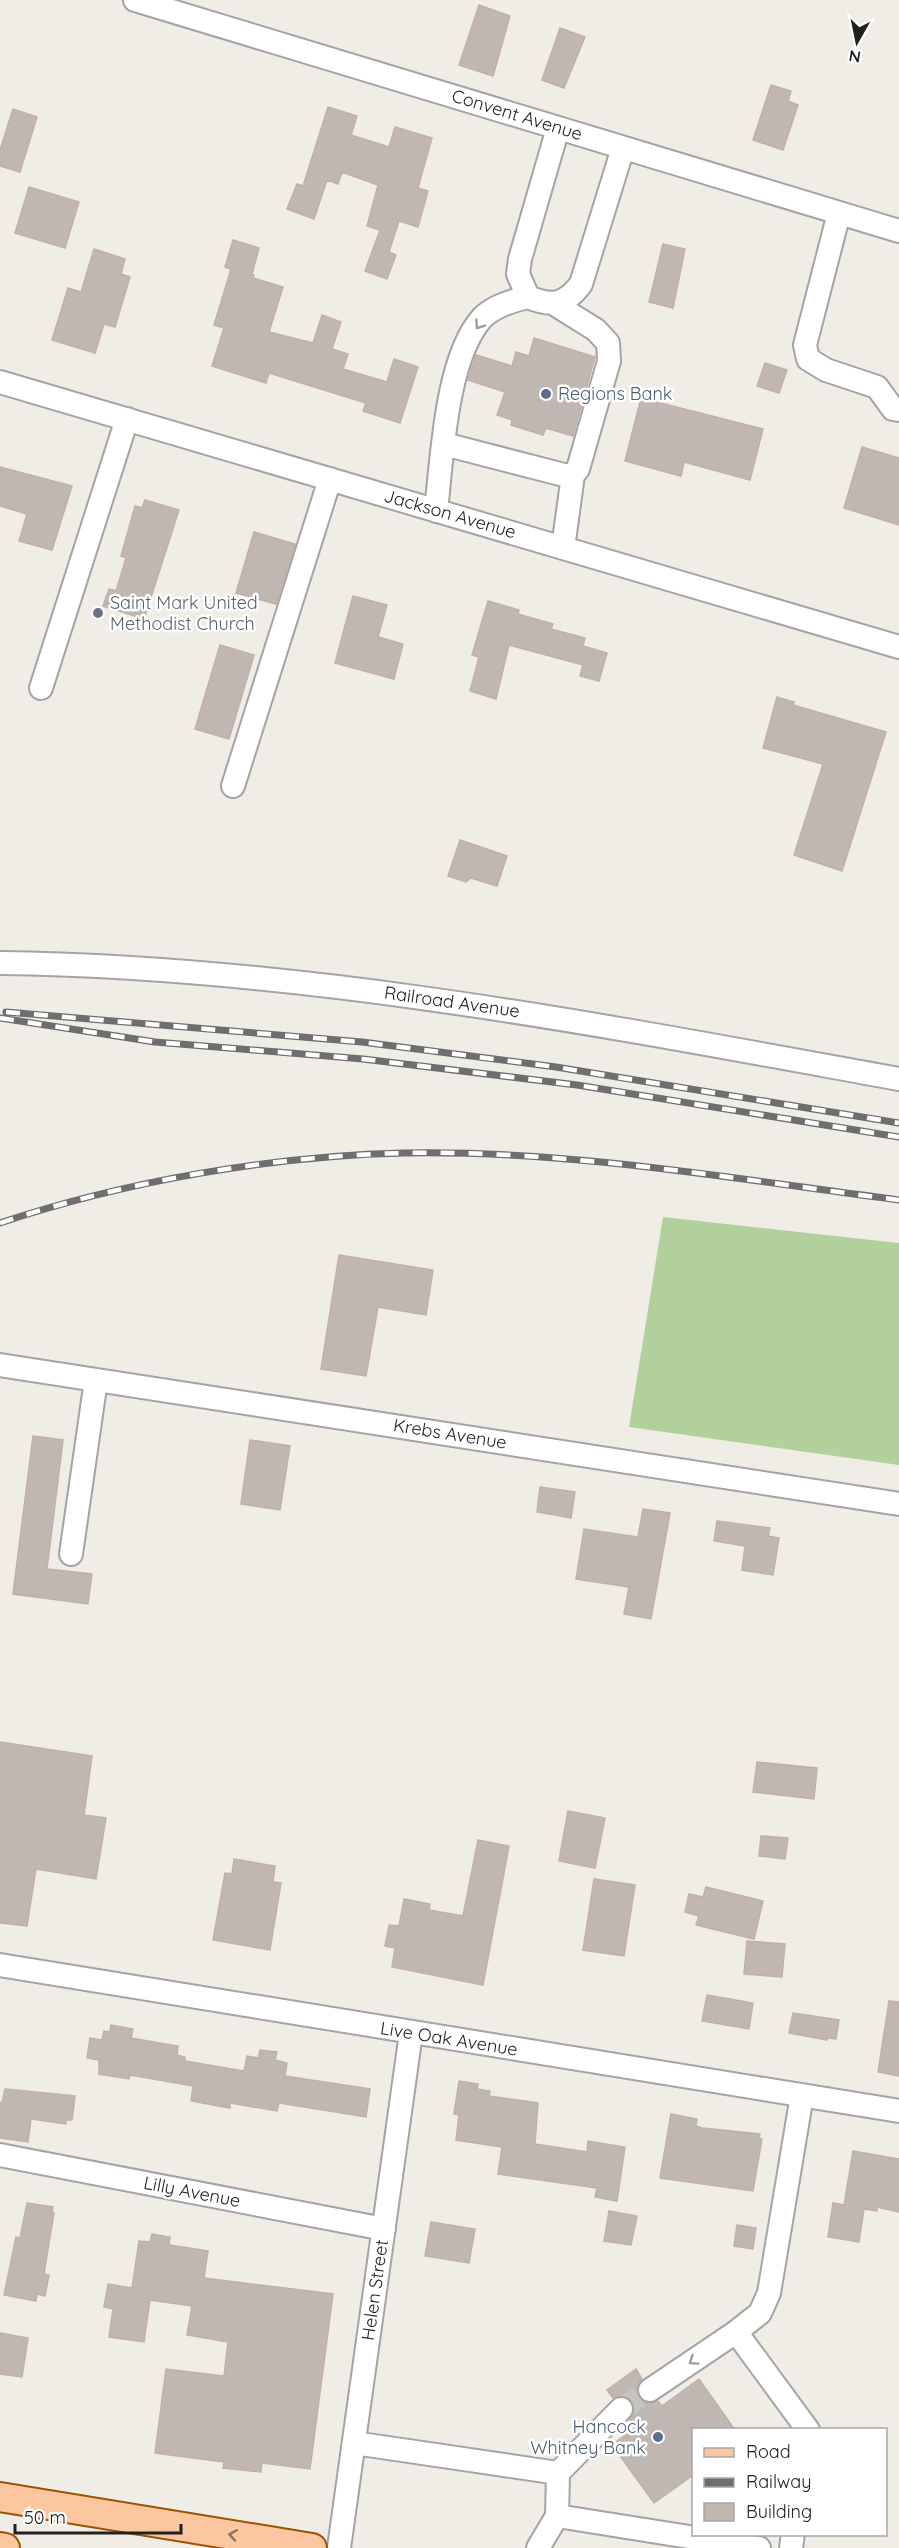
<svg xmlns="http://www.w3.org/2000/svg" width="899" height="2548" font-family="Quicksand,sans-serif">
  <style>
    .forest { fill: #b2d09b }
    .building { fill: #c1b7b2; stroke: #c2b0a8; stroke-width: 1.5 }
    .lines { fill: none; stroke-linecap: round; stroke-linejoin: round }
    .minor-tunnel { stroke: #c6c3be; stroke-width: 22; stroke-dasharray: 22 11; stroke-linecap: butt }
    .minor-casing { stroke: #a4a4a4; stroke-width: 26 }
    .major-casing { stroke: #9c5300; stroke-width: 32 }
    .minor { stroke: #fff; stroke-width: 22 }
    .major { stroke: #fcc7a0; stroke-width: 28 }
    .rail-casing { stroke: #6e6e6e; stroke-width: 7 }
    .rail { stroke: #fff; stroke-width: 4.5; stroke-dasharray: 14; stroke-linecap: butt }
    .oneway { stroke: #9b9b9b }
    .oneway2 { stroke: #8e7460 }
    .service-dot { fill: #5c6f8a; stroke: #fff; stroke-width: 2 }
    .worship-dot { fill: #6b7280; stroke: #fff; stroke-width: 2 }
    .labels { text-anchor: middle; stroke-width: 5; stroke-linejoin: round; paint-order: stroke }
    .street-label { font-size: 18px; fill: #202020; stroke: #fff }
    .service-label { font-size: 18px; fill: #4e5e75; stroke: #fff; text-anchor: start }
    .worship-label { font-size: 18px; fill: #5b616d; stroke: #fff; text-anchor: start }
  </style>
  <rect width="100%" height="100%" fill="#f0ece6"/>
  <!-- forest -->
  <path class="forest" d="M663,1217L899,1243V1465L629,1427Z"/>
  <!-- building -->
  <path class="building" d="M479,5L510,16L493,76L459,65Z
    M560,28L585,37L564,88L542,80Z
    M771,85L791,91L788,101L798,105L783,150L753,140Z
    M328,107L357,116L351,135L389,147L395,127L432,138L418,188L428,191L418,227L399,221L389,252L396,255L387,279L365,271L380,230L367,226L378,185L342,172L338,184L327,180L314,219L287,209L297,184L303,186Z
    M13,109L37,117L20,172L0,166V150Z
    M29,187L79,202L65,248L15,233Z
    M233,240L259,248L252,274L254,275L253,278L283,287L269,332L313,343L322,315L341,322L332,349L348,354L343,369L387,382L394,359L418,367L400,423L363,411L366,403L269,373L266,383L212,366L224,328L214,325L231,269L225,267Z
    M663,244L685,249L673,308L649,302Z
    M94,249L125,259L121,274L130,277L115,327L104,324L95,353L52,340L68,288L81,292Z
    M534,338L595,357L573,436L546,428L543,435L511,425L512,420L497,415L505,392L468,380L476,355L512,366L516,352L529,356Z
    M765,363L787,370L779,393L757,386Z
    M641,398L763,429L750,480L684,462L681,476L625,461Z
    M862,447L899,458V525L844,508Z
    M0,467L72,486L52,550L19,541L27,514L0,506Z
    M145,500L179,510L144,619L103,606L109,589L116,591L126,558L121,556L135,506L142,508Z
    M254,532L295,544L276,604L236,593Z
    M353,596L387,605L378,637L403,644L394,679L335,663Z
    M488,601L519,610L518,614L553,624L551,629L585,638L583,646L607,653L599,681L580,676L583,665L509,645L496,699L470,691L479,657L472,655Z
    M220,645L254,655L229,739L195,729Z
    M777,697L794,702L793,705L886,732L842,871L794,855L823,764L763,748Z
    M460,840L507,856L497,886L471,878L466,882L448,876Z
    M339,1255L433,1270L426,1315L378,1307L366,1376L321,1369Z
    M33,1436L63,1440L47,1569L92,1574L88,1604L13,1594Z
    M250,1440L290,1446L280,1510L241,1504Z
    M540,1487L575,1492L571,1518L537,1512Z
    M643,1509L670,1513L651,1619L624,1614L629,1587L576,1579L584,1529L638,1537Z
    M717,1521L770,1528L768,1536L779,1538L773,1575L742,1570L745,1546L714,1541Z
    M0,1742L92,1756L84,1815L106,1818L96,1879L36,1869L27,1926L0,1923Z
    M757,1762L817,1768L814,1799L753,1792Z
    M568,1811L605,1818L595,1868L559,1861Z
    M761,1836L788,1838L785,1859L759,1856Z
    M478,1840L509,1846L483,1985L392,1967L395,1948L385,1946L389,1925L399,1926L404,1899L430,1904L429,1910L463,1916Z
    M234,1859L275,1866L273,1882L281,1883L270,1950L213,1940L225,1873L232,1874Z
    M594,1879L635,1885L624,1956L583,1950Z
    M706,1887L763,1901L754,1939L696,1925L699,1916L685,1912L689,1894L703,1897Z
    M747,1941L785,1944L782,1977L744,1974Z
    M707,1995L753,2003L749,2029L702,2021Z
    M889,2001L899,2002V2076L878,2072Z
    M793,2013L839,2020L836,2039L827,2038V2040L789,2033Z
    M111,2025L133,2029L131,2038L178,2046L177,2055L185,2057V2061L244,2071L247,2056L258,2058L260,2050L277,2052L275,2060L287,2063L285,2076L370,2089L366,2117L279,2103L277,2111L230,2103V2108L191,2101L193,2086L130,2075L129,2079L99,2074V2060L87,2058L90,2038L102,2040L104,2031L110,2032Z
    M459,2081L478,2084L477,2089L490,2091L489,2096L538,2103L535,2144L587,2152L588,2141L625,2147L617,2201L595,2197L597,2188L498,2174L502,2147L456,2140L459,2115L454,2114Z
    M5,2089L75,2096L72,2120H66V2124L31,2119L28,2142L0,2138V2102L2,2103Z
    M671,2114L697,2119L696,2126L702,2128L760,2134L759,2138L762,2139L753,2191L660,2178Z
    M853,2151L899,2159V2212L877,2207V2211L864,2209L859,2242L828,2237L833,2203L844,2205Z
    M27,2203L53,2207L52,2213H54L44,2274L49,2275L45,2296L37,2294L36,2301L4,2295L16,2237L20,2238Z
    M609,2211L637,2216L631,2245L604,2241Z
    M431,2222L475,2229L469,2263L425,2256Z
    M737,2225L756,2228L753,2249L734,2246Z
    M152,2234L170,2237L169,2245L208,2251L204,2278L333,2294L310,2469L262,2463L261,2472L223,2468L224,2462L155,2453L166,2369L224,2376L228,2342L187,2335L192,2306L150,2300L144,2342L109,2337L113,2309L104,2307L108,2284L132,2288L139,2241L150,2242Z
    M0,2333L28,2338L22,2377L0,2374Z
    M636,2369L642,2379L637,2390L639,2398L650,2403L658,2401L662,2406L699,2379L735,2430H693V2475L654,2503L612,2445L635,2428L629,2420L634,2406L625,2396L613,2398L607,2390Z"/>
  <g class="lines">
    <!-- minor-tunnel -->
    <path class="minor-tunnel" d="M621,2409L650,2390"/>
    <!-- minor casing -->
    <g class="minor-casing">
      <path id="minor" d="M135,0L899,231
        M558,128L520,259L518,274L528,297C552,307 565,305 581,284L623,148
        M839,213L805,345L808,359L826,370L877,387L893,409L899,410
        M0,382L899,647
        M444,444L564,475H573L578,469L609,361L608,343L596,330L556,305
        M436,511C442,458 446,358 482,318C494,306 512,301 528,297
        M563,548L573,475
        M41,688L127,419
        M233,786L330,479
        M0,963C304,967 601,1025 899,1079
        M0,1365L899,1504
        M71,1554L96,1380
        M0,1965L899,2111
        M802,2095L769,2293L760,2313L736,2332L808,2430
        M0,2155L384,2229
        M650,2390L736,2332
        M354,2443L558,2473L557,2516L759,2548
        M558,2473L621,2409
        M339,2548L411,2033
        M538,2548L557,2516
        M791,2548L793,2534"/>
    </g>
    <!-- major casing -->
    <g class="major-casing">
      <path id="major" d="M0,2497L312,2548
        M0,2547L5,2548"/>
    </g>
    <!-- minor -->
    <use href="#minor" class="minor"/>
    <!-- major -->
    <use href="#major" class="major"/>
    <!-- rail casing -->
    <g class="rail-casing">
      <path id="rail" d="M6,1012L362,1042L556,1067L899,1123
        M0,1018L155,1042L363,1059L577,1085L899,1137
        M0,1223C126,1181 271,1156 404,1153C569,1150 735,1179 899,1200"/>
    </g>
    <!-- rail -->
    <use href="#rail" class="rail"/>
  </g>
  <!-- one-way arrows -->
  <defs><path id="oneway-chevron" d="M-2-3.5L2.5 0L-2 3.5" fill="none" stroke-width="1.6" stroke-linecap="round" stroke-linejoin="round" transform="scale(1.5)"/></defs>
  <g class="oneway">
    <use href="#oneway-chevron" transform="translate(479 325) rotate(125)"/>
    <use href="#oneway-chevron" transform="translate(693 2361) rotate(146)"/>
  </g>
  <use class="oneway2" href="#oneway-chevron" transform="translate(233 2535) rotate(-171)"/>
  <!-- markers -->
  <g class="service-dot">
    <circle cx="546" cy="394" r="6"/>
    <circle cx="658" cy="2437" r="6"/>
  </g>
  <circle class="worship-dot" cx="98" cy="613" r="6"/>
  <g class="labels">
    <!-- street labels -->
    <g class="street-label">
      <text transform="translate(517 115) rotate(17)" y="6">Convent Avenue</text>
      <text transform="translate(450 514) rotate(16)" y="6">Jackson Avenue</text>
      <text transform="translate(452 1002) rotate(8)" y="6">Railroad Avenue</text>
      <text transform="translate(450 1434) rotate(9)" y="6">Krebs Avenue</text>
      <text transform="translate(449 2039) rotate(9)" y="6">Live Oak Avenue</text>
      <text transform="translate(192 2192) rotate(11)" y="6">Lilly Avenue</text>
      <text transform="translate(375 2290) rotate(-82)" y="6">Helen Street</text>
    </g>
    <!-- service labels -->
    <g class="service-label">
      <text x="558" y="400">Regions Bank</text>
      <text x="646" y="2433" text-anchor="end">Hancock<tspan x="646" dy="21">Whitney Bank</tspan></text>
    </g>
    <!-- worship labels -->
    <g class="worship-label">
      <text x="110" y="609">Saint Mark United<tspan x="110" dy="21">Methodist Church</tspan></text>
    </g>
  </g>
  <!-- legend -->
  <rect x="692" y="2428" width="195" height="108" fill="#ffffff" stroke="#a6a6a6" stroke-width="1.5"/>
  <rect x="704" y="2448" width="30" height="9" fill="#fcc7a0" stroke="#a6a6a6" stroke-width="1.5"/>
  <text x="746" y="2458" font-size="18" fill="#202020">Road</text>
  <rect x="704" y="2478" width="30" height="9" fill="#6e6e6e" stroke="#a6a6a6" stroke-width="1.5"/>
  <text x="746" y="2488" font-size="18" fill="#202020">Railway</text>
  <rect x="704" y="2503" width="30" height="18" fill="#c1b7b2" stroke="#a6a6a6" stroke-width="1.5"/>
  <text x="746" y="2518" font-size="18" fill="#202020">Building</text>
  <!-- north arrow -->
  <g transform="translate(857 42) rotate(189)" stroke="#ffffff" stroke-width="4.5" paint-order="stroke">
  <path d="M0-4.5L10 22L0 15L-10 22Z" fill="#202020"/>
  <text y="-9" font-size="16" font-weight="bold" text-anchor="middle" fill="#202020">N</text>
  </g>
  <!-- scale -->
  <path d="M15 2524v9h166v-9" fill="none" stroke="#202020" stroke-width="3"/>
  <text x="24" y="2524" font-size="18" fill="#202020" stroke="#ffffff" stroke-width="4.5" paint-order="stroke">50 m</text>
</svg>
